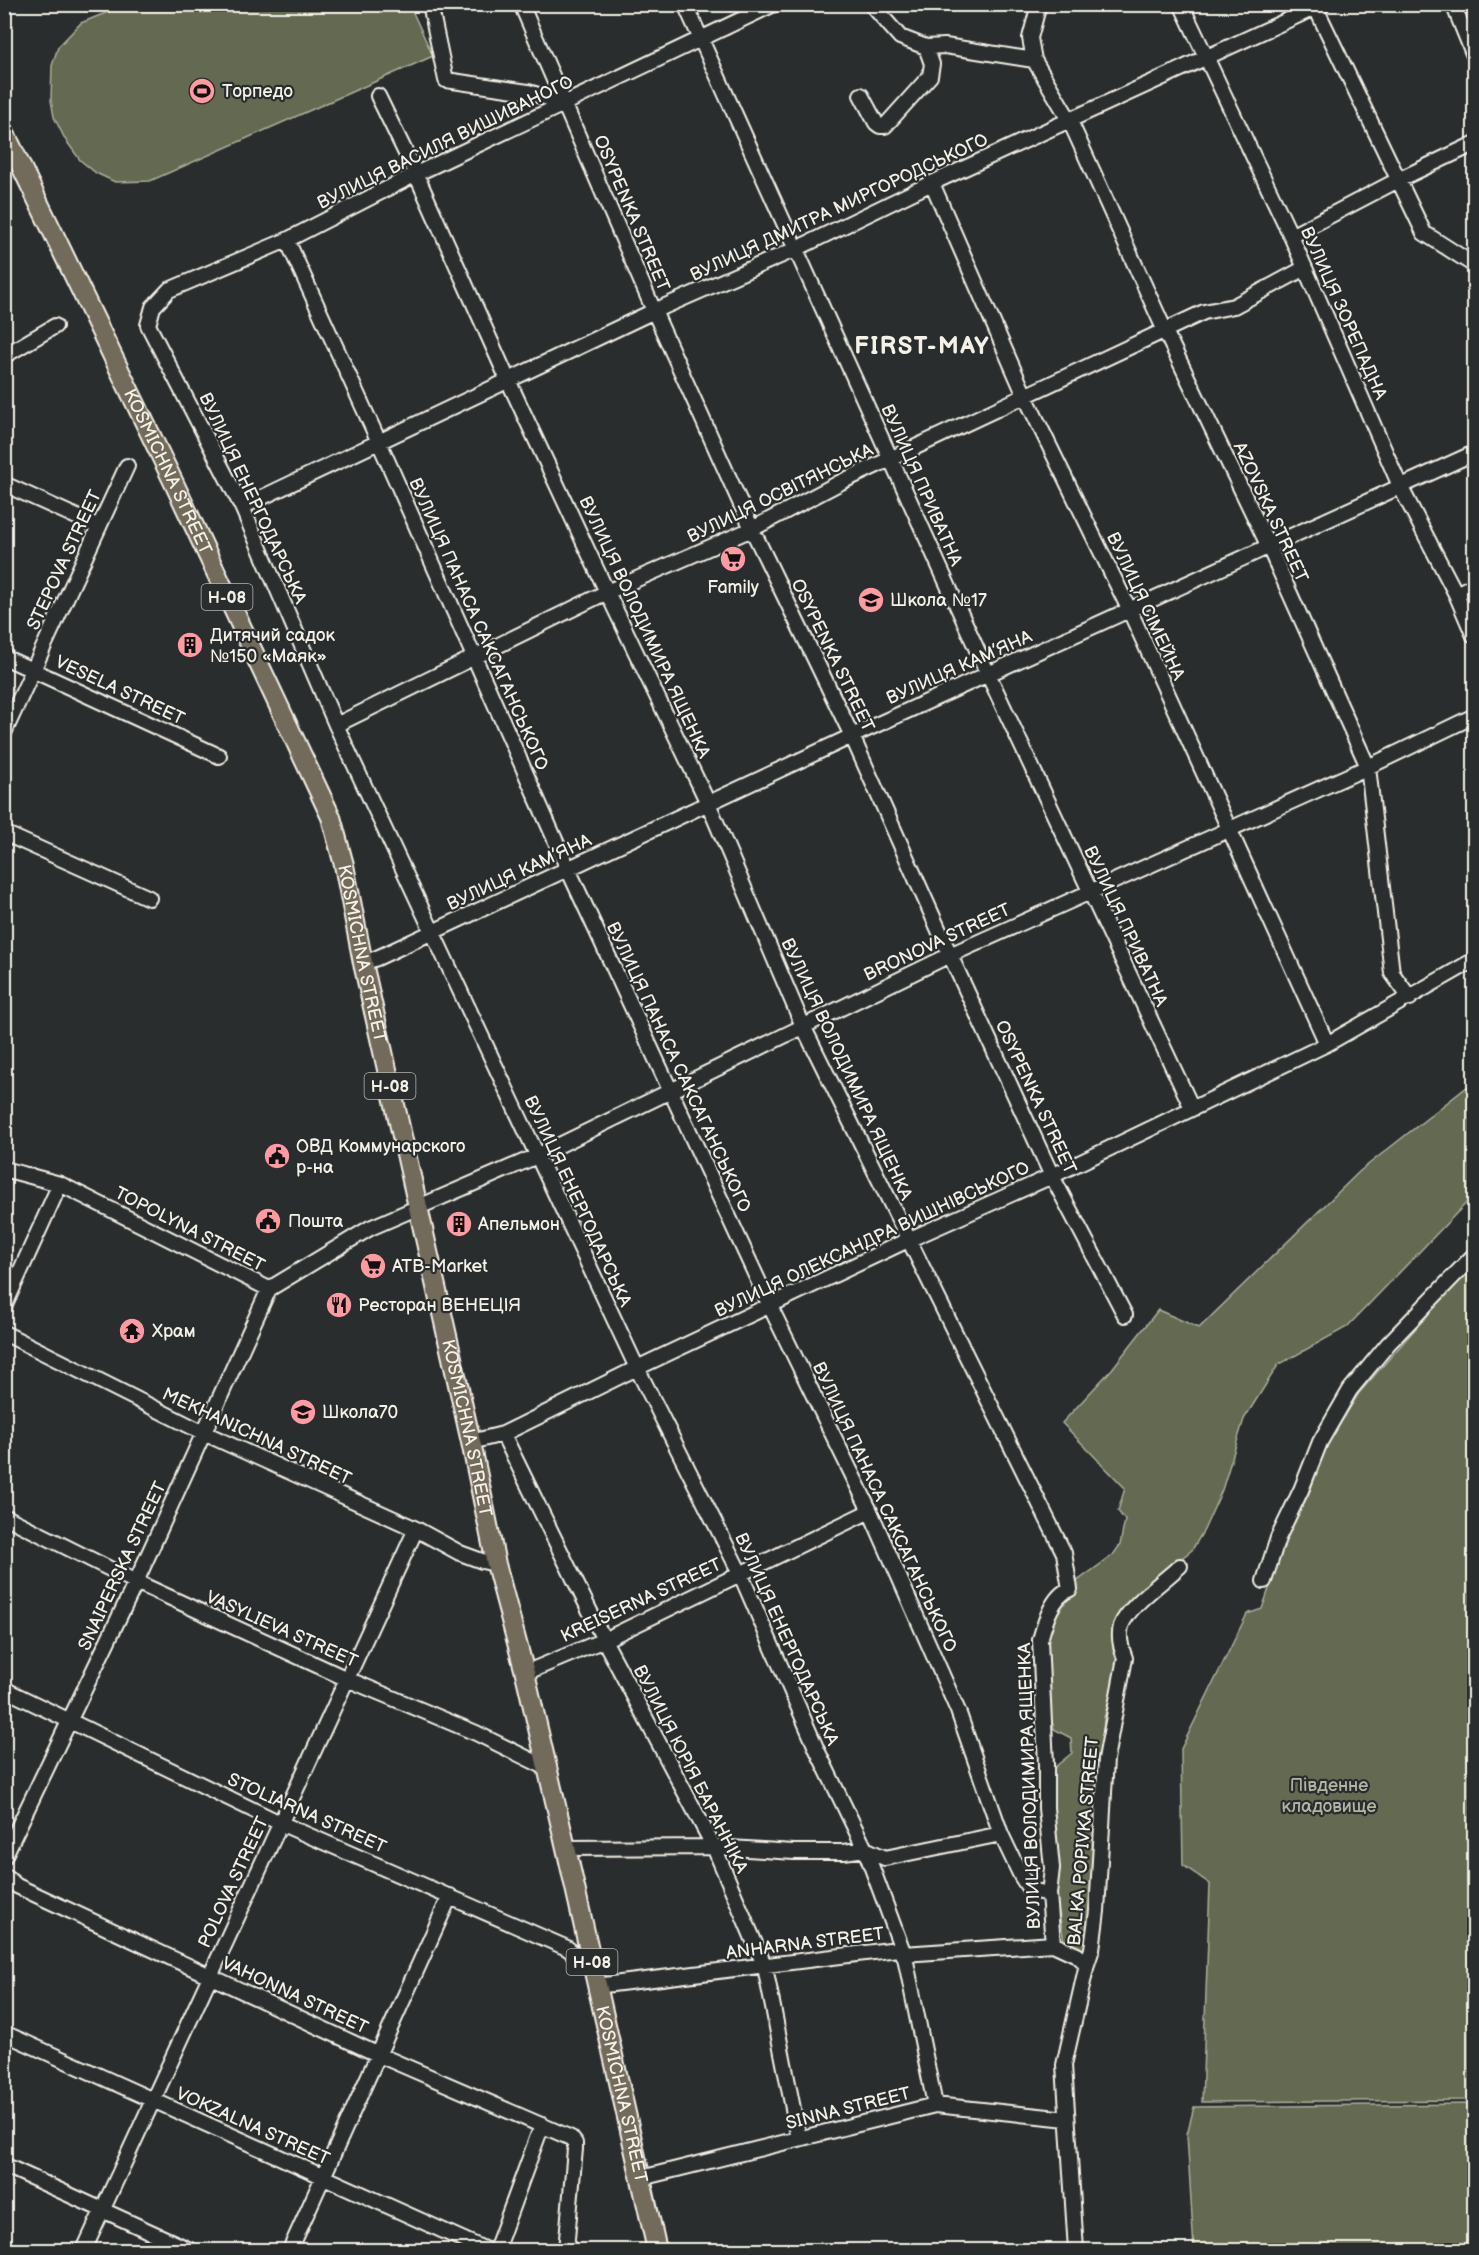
<svg xmlns="http://www.w3.org/2000/svg" width="1479" height="2255" font-family="'Balsamiq Sans',sans-serif">
  <style>
    .green { fill: #646b51; stroke: #acae9c; stroke-width: 1.5 }
    .lines { fill: none; stroke-linecap: round; stroke-linejoin: round }
    .minor-casing { stroke: #f4f1e8; stroke-width: 18 }
    .major-casing { stroke: #f4f1e8; stroke-width: 22 }
    .minor { stroke: #2a2d2e; stroke-width: 14 }
    .major { stroke: #726b5a; stroke-width: 18 }
    .labels { text-anchor: middle; stroke-width: 4.5; stroke-linejoin: round; paint-order: stroke }
    .shield { fill: #2a2d2e; stroke: #b7b6b0; stroke-width: 1.5 }
    .shield-label { font-size: 16px; font-weight: bold; fill: #f4f1e8 }
    .poi-label { font-size: 18px; fill: #f4f1e8; stroke: #2a2d2e; text-anchor: start }
    .street-label { font-size: 18px; fill: #f4f1e8; stroke: #2a2d2e }
    .park-label { font-size: 18px; fill: #b3b5a4; stroke: #2a2d2e }
    .district-label { font-size: 24px; font-weight: bold; letter-spacing: 1.5px; fill: #f4f1e8; stroke: #2a2d2e }
  </style>
  <rect width="100%" height="100%" fill="#2a2d2e"/>
  <filter id="ink" filterUnits="userSpaceOnUse"><feTurbulence type="fractalNoise" baseFrequency=".0167" numOctaves="2"/><feDisplacementMap in="SourceGraphic" scale="12" xChannelSelector="R" yChannelSelector="G"/><feConvolveMatrix kernelMatrix="1 2 1 2 8 2 1 2 1" color-interpolation-filters="sRGB"/></filter>
  <g filter="url(#ink)">
    <!-- green -->
    <path class="green" d="M409,4L433,56L150,181L115,182L96,173L80,160L65,139L54,117L51,100L52,66L58,47L81,23L125,5Z
      M1474,1084V1195L1347,1327L1278,1365L1244,1419L1222,1490L1204,1530L1192,1550L1169,1568L1123,1614L1112,1634L1119,1665L1104,1718L1091,1934L1085,1951L1075,1948L1064,1941L1055,1891L1049,1775L1055,1767L1072,1753L1071,1738L1054,1729L1046,1698L1045,1657L1048,1634L1055,1616L1062,1604L1073,1593L1076,1582L1113,1555L1120,1545L1125,1520L1118,1511L1125,1488L1062,1423L1112,1369L1158,1310L1199,1328L1360,1171L1467,1087Z
      M1474,1266V2100L1202,2102L1210,1884L1183,1865L1181,1749L1247,1614L1262,1609L1288,1534L1310,1491L1327,1445L1359,1393L1438,1303Z
      M1474,2104V2250H1194L1187,2134L1194,2107Z"/>
    <g class="lines">
      <!-- minor casing -->
      <g class="minor-casing">
        <path id="minor" d="M430,4L446,80L528,92L565,103
          M521,4L654,311L752,529L852,736L950,955L1052,1176L1125,1315
          M685,4L988,674L1192,1108
          M774,4L416,174L287,240L169,290L153,307L148,325L242,507L336,725L432,931L637,1368L740,1573L817,1750L865,1849L905,1957L935,2105
          M871,4L900,37L926,47L945,46L1034,60
          M1039,4L1030,38L1034,60L1070,121L1165,331L1269,547L1368,767L1392,973L1410,998
          M1181,4L1291,236L1400,486L1456,594L1474,636
          M1314,4L1424,233L1474,265
          M1453,4L1474,56
          M861,95L876,123L880,126H885L930,76L932,64L926,47
          M378,96L416,174L508,380L607,592L708,803L803,1026L1064,1553L1070,1589C1052,1596 1045,1622 1040,1640L1046,1764V1808L1052,1868L1049,1894L1053,1944L1077,1955L1087,1964
          M932,183L1025,396L1129,609L1327,1044
          M1291,236L1398,180L1474,144
          M287,240L379,442L568,869L770,1306L870,1511L958,1711L1001,1834L1021,1876L1030,1890L1049,1894
          M4,356L55,326
          M4,484L99,527
          M242,507L654,311L796,249L932,183L1323,4
          M1456,594L1474,585
          M4,657L219,756
          M336,725L607,592L752,529L841,482L1204,312L1234,306L1305,268
          M4,733L127,466
          M4,833L149,898
          M363,963L377,958L852,736L1474,453
          M4,1169L60,1184L269,1289L370,1228L537,1156L950,955L1368,767L1474,716
          M4,1307L60,1184
          M4,1333L204,1433L416,1529L460,1553L482,1561L496,1564
          M503,1434L604,1640L714,1847L765,1967L799,2139
          M471,1442L503,1434L637,1368L908,1240L1052,1176L1327,1044L1474,960
          M4,1516L136,1582L347,1679L476,1733L547,1768
          M1264,1581L1278,1538L1301,1490L1320,1442L1350,1390L1388,1344L1474,1255
          M525,1673L604,1640L870,1511
          M4,1689L280,1823L567,1948L593,1969
          M566,1848L714,1847L794,1852H844L865,1849L885,1858L1001,1834
          M4,1857L136,1582L269,1289
          M4,1875L17,1886L379,2055L571,2138L575,2143V2149L566,2250
          M596,1986L898,1949L903,1954L1053,1944
          M4,2033L486,2250
          M4,2165L190,2250
          M641,2178L935,2105L1067,2119
          M84,2250L416,1529
          M290,2250L450,1896
          M496,2250L542,2125
          M1076,2250L1064,2065L1087,1964L1092,1949L1097,1911L1106,1759L1125,1658C1121,1648 1118,1637 1121,1626C1128,1606 1164,1581 1180,1566"/>
      </g>
      <!-- major casing -->
      <g class="major-casing">
        <g id="major">
          <path id="s1" d="M4,131L173,481L331,817L344,865L363,963L471,1442L496,1564L525,1673L566,1848L657,2250"/>
        </g>
      </g>
      <!-- minor -->
      <use href="#minor" class="minor"/>
      <!-- major -->
      <use href="#major" class="major"/>
    </g>
  </g>
  <!-- icons -->
  <defs>
    <g id="stadium-disc" transform="scale(1.35)"><circle r="9.5" fill="#ff9aa2" stroke="#2a2d2e"/><path d="M0-5a6.5 5 0 1 0 0 10a6.5 5 0 1 0 0-10ZM-3.5-1.8h7v3.6h-7Z" fill="#111"/></g>
    <g id="supermarket-disc" transform="scale(1.35)"><circle r="9.5" fill="#ff9aa2" stroke="#2a2d2e"/><path d="M-6-5.5h2.5l.6 2H6L4.5 2H-2.5L-4.4-4H-6ZM-1.5 3.2a1.3 1.3 0 1 0 .1 0ZM3 3.2a1.3 1.3 0 1 0 .1 0Z" fill="#111"/></g>
    <g id="school-disc" transform="scale(1.35)"><circle r="9.5" fill="#ff9aa2" stroke="#2a2d2e"/><path d="M0-5L7-2L0 1L-7-2ZM-4 1L0 2.5L4 1V4Q0 6-4 4Z" fill="#111"/></g>
    <g id="building-disc" transform="scale(1.35)"><circle r="9.5" fill="#ff9aa2" stroke="#2a2d2e"/><path d="M-4-6H4V6H1V3H-1V6H-4ZM-2.5-4.3h1.7v1.8h-1.7ZM.8-4.3h1.7v1.8H.8ZM-2.5-1h1.7V.8h-1.7ZM.8-1h1.7V.8H.8Z" fill="#111"/></g>
    <g id="civic-disc" transform="scale(1.35)"><circle r="9.5" fill="#ff9aa2" stroke="#2a2d2e"/><path d="M-.6-6.5H3V-4.5H.6V-3L4-1V1h2V6H-6V1h2V-1L-.6-3ZM-1.2 2.5V6h2.4V2.5Z" fill="#111"/></g>
    <g id="restaurant-disc" transform="scale(1.35)"><circle r="9.5" fill="#ff9aa2" stroke="#2a2d2e"/><path d="M-5-6h1v4h1v-4h1v4h1v-4h1v5L-1.5 .5V6h-2V.5L-5-1ZM5-6V6H3V1.5H1.5Q1.5-4 5-6Z" fill="#111"/></g>
    <g id="temple-disc" transform="scale(1.35)"><circle r="9.5" fill="#ff9aa2" stroke="#2a2d2e"/><path d="M0-6L5-2H3V0L6.5 2.5H4V6H1.5V3h-3V6H-4V2.5H-6.5L-3 0V-2H-5Z" fill="#111"/></g>
  </defs>
  <g fill-rule="evenodd">
    <use href="#stadium-disc" x="202" y="91"/>
    <use href="#supermarket-disc" x="733" y="559"/>
    <use href="#school-disc" x="871" y="600"/>
    <use href="#building-disc" x="190" y="645"/>
    <use href="#civic-disc" x="277" y="1156"/>
    <use href="#civic-disc" x="268" y="1221"/>
    <use href="#building-disc" x="459" y="1224"/>
    <use href="#supermarket-disc" x="373" y="1266"/>
    <use href="#restaurant-disc" x="339" y="1305"/>
    <use href="#temple-disc" x="132" y="1331"/>
    <use href="#school-disc" x="303" y="1412"/>
  </g>
  <g class="labels">
    <!-- shield labels -->
    <g class="shield">
      <rect x="201.5" y="584" width="51" height="26" rx="4.5"/>
      <rect x="364.5" y="1073" width="51" height="26" rx="4.5"/>
      <rect x="566.5" y="1949" width="51" height="26" rx="4.5"/>
    </g>
    <g class="shield-label">
      <text x="227" y="603">Н-08</text>
      <text x="390" y="1092">Н-08</text>
      <text x="592" y="1968">Н-08</text>
    </g>
    <!-- poi labels -->
    <g class="poi-label">
      <text x="222" y="97">Торпедо</text>
      <text x="733" y="593" text-anchor="middle">Family</text>
      <text x="890" y="606">Школа №17</text>
      <text x="210" y="641">Дитячий садок<tspan x="210" dy="21">№150 «Маяк»</tspan></text>
      <text x="296" y="1152">ОВД Коммунарского<tspan x="296" dy="21">р-на</tspan></text>
      <text x="288" y="1227">Пошта</text>
      <text x="478" y="1230">Апельмон</text>
      <text x="392" y="1272">ATB-Market</text>
      <text x="358" y="1311">Ресторан ВЕНЕЦІЯ</text>
      <text x="152" y="1337">Храм</text>
      <text x="322" y="1418">Школа70</text>
    </g>
    <!-- street labels -->
    <g class="street-label">
      <text transform="translate(445 142) rotate(-26)" y="6">ВУЛИЦЯ ВАСИЛЯ ВИШИВАНОГО</text>
      <text transform="translate(839 207) rotate(-25)" y="6">ВУЛИЦЯ ДМИТРА МИРГОРОДСЬКОГО</text>
      <text transform="translate(632 213) rotate(67)" y="6">OSYPENKA STREET</text>
      <text transform="translate(1344 313) rotate(66)" y="6">ВУЛИЦЯ ЗОРЕПАДНА</text>
      <text dy="6" stroke="none"><textPath href="#s1" startOffset="378">KOSMICHNA STREET</textPath></text>
      <text transform="translate(922 485) rotate(66)" y="6">ВУЛИЦЯ ПРИВАТНА</text>
      <text transform="translate(780 493) rotate(-26)" y="6">ВУЛИЦЯ ОСВІТЯНСЬКА</text>
      <text transform="translate(253 498) rotate(65)" y="6">ВУЛИЦЯ ЕНЕРГОДАРСЬКА</text>
      <text transform="translate(1271 512) rotate(65)" y="6">AZOVSKA STREET</text>
      <text transform="translate(64 560) rotate(-65)" y="6">STEPOVA STREET</text>
      <text transform="translate(1146 606) rotate(65)" y="6">ВУЛИЦЯ СІМЕЙНА</text>
      <text transform="translate(479 624) rotate(66)" y="6">ВУЛИЦЯ ПАНАСА САКСАГАНСЬКОГО</text>
      <text transform="translate(645 627) rotate(65)" y="6">ВУЛИЦЯ ВОЛОДИМИРА ЯЩЕНКА</text>
      <text transform="translate(833 655) rotate(64)" y="6">OSYPENKA STREET</text>
      <text transform="translate(959 667) rotate(-24)" y="6">ВУЛИЦЯ КАМ’ЯНА</text>
      <text transform="translate(120 690) rotate(25)" y="6">VESELA STREET</text>
      <text transform="translate(519 872) rotate(-25)" y="6">ВУЛИЦЯ КАМ’ЯНА</text>
      <text transform="translate(1126 926) rotate(65)" y="6">ВУЛИЦЯ ПРИВАТНА</text>
      <text transform="translate(937 942) rotate(-25)" y="6">BRONOVA STREET</text>
      <text dy="6" stroke="none"><textPath href="#s1" startOffset="900">KOSMICHNA STREET</textPath></text>
      <text transform="translate(679 1067) rotate(65)" y="6">ВУЛИЦЯ ПАНАСА САКСАГАНСЬКОГО</text>
      <text transform="translate(847 1069) rotate(65)" y="6">ВУЛИЦЯ ВОЛОДИМИРА ЯЩЕНКА</text>
      <text transform="translate(1036 1097) rotate(65)" y="6">OSYPENKA STREET</text>
      <text transform="translate(578 1201) rotate(65)" y="6">ВУЛИЦЯ ЕНЕРГОДАРСЬКА</text>
      <text transform="translate(190 1229) rotate(27)" y="6">TOPOLYNA STREET</text>
      <text transform="translate(872 1239) rotate(-25)" y="6">ВУЛИЦЯ ОЛЕКСАНДРА ВИШНІВСЬКОГО</text>
      <text dy="6" stroke="none"><textPath href="#s1" startOffset="1386">KOSMICHNA STREET</textPath></text>
      <text transform="translate(257 1436) rotate(25)" y="6">MEKHANICHNA STREET</text>
      <text transform="translate(885 1507) rotate(65)" y="6">ВУЛИЦЯ ПАНАСА САКСАГАНСЬКОГО</text>
      <text transform="translate(122 1566) rotate(-65)" y="6">SNAIPERSKA STREET</text>
      <text transform="translate(641 1600) rotate(-25)" y="6">KREISERNA STREET</text>
      <text transform="translate(282 1629) rotate(24)" y="6">VASYLIEVA STREET</text>
      <text transform="translate(787 1639) rotate(66)" y="6">ВУЛИЦЯ ЕНЕРГОДАРСЬКА</text>
      <text transform="translate(691 1769) rotate(63)" y="6">ВУЛИЦЯ ЮРІЯ БАРАННІКА</text>
      <text transform="translate(1029 1786) rotate(-92)" y="6">ВУЛИЦЯ ВОЛОДИМИРА ЯЩЕНКА</text>
      <text transform="translate(307 1813) rotate(24)" y="6">STOLIARNA STREET</text>
      <text transform="translate(1083 1841) rotate(-85)" y="6">BALKA POPIVKA STREET</text>
      <text transform="translate(233 1882) rotate(-65)" y="6">POLOVA STREET</text>
      <text transform="translate(805 1943) rotate(-7)" y="6">ANHARNA STREET</text>
      <text transform="translate(295 1995) rotate(25)" y="6">VAHONNA STREET</text>
      <text dy="6" stroke="none"><textPath href="#s1" startOffset="2070">KOSMICHNA STREET</textPath></text>
      <text transform="translate(848 2108) rotate(-14)" y="6">SINNA STREET</text>
      <text transform="translate(253 2126) rotate(24)" y="6">VOKZALNA STREET</text>
    </g>
    <!-- park labels -->
    <g class="park-label">
      <text x="1329" y="1791">Південне<tspan x="1329" dy="21">кладовище</tspan></text>
    </g>
    <!-- district labels -->
    <g class="district-label">
      <text x="922" y="354">FIRST-MAY</text>
    </g>
  </g>
  <!-- margin -->
  <rect width="1479" height="2255" fill="none" stroke="#2a2d2e" stroke-width="24"/>
  <rect x="12" y="12" width="1455" height="2231" fill="none" stroke="#f4f1e8" stroke-width="2" filter="url(#ink)"/>
</svg>
